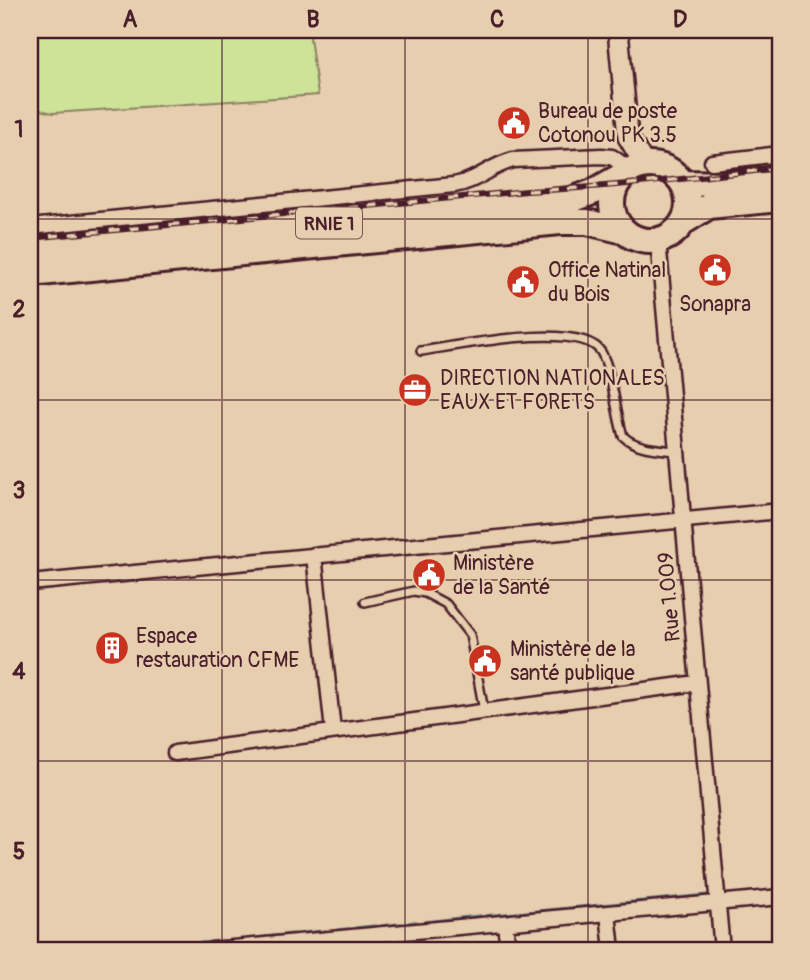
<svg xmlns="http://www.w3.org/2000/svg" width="810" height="980" font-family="Pangolin,sans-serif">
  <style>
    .green { fill: #cce398; stroke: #8b8162; stroke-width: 2 }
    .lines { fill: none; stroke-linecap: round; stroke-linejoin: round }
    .stream { stroke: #66858f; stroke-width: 3.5 }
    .lane-casing { stroke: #4a1f2b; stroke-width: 12 }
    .street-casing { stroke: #4a1f2b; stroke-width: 19 }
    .secondary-casing { stroke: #4a1f2b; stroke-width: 24 }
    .highway-casing { stroke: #4a1f2b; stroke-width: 30 }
    .lane { stroke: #e6ceae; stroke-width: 7 }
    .street { stroke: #e6ceae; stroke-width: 14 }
    .secondary { stroke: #e6ceae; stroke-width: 19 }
    .highway { stroke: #e6ceae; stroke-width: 24 }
    .rail-casing { stroke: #4a1f2b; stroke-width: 6 }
    .rail { stroke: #e6ceae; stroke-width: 3.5; stroke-dasharray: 10; stroke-linecap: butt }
    .grid { fill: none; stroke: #4a1f2b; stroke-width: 2; stroke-opacity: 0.55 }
    .labels { text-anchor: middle; stroke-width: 5; stroke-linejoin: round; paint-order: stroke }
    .shield { fill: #e6ceae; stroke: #795452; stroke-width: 2 }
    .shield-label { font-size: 19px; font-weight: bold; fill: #4a1f2b }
    .poi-label { font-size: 21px; fill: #4a1f2b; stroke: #e6ceae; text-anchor: start }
    .street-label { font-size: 21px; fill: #4a1f2b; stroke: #e6ceae }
    .neatline { fill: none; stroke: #4a1f2b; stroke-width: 2.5 }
    .grid-label { font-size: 23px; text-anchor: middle; font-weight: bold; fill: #4a1f2b }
  </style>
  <rect width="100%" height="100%" fill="#e6ceae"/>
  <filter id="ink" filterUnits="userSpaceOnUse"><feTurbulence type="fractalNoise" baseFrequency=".0143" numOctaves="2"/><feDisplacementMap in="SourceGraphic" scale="14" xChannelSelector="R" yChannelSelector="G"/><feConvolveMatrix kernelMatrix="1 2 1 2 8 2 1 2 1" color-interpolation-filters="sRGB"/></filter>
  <g filter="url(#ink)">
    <!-- green -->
    <path class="green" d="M30,30H309L318,95L53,113L40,110L30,99Z"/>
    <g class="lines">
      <!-- stream -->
      <path class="stream" d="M486,916L709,895
        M426,922L480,916
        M409,923L416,922
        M382,926L401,924
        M356,928L376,926
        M338,930L349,929
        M304,933L326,931
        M258,938L294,934
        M127,950L224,941"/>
      <!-- lane casing -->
      <g class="lane-casing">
        <path id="lane" d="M421,351C457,346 581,320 601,352C612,371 616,413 623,436C636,449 659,449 676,451
          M365,602L414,591L425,593L446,604L470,635L484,711"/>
      </g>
      <!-- street casing -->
      <g class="street-casing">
        <path id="street" d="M712,162L780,154
          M30,227L454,185C478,181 490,166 513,160L601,156L612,157L630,170
          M658,240L722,950
          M314,555L333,731
          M30,583L780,511
          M175,753L697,683
          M608,913L612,950
          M505,923L508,950
          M212,950L780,897"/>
      </g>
      <!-- secondary casing -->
      <g class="secondary-casing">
        <path id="secondary" d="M618,30L628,137L645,165"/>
      </g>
      <!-- highway casing -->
      <g class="highway-casing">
        <path id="highway" d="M612 203a38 38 0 1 1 76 0a38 38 0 1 1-76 0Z
          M681,181L685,183L725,184L780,179
          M683,222L709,206L780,199
          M30,252L571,200L593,192L623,175
          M30,274L560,222H587L624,231"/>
      </g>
      <!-- lane -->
      <use href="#lane" class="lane"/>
      <!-- street -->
      <use href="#street" class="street"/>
      <!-- secondary -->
      <use href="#secondary" class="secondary"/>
      <!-- highway -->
      <use href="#highway" class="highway"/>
      <!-- rail casing -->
      <g class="rail-casing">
        <path id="rail" d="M30,238L527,191C612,187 696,178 780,168"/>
      </g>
      <!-- rail -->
      <use href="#rail" class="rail"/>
    </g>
  </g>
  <!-- grid -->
  <path class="grid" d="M222,30V950M405,30V950M588,30V950M30,219H780M30,400H780M30,580H780M30,761H780"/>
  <!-- icons -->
  <defs>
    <g id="civic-disc" transform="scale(1.75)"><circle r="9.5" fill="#c8321e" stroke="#e6ceae"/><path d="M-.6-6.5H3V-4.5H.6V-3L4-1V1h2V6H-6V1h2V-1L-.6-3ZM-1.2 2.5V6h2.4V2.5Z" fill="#fff"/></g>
    <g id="office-disc" transform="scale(1.75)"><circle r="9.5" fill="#c8321e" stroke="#e6ceae"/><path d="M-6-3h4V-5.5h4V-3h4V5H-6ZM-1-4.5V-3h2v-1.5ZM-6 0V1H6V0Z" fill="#fff"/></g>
    <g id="building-disc" transform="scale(1.75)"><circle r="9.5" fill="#c8321e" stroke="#e6ceae"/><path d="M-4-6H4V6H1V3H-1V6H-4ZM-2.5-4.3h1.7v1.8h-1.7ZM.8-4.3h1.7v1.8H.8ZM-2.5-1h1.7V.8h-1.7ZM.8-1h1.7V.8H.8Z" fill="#fff"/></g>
  </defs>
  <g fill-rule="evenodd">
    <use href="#civic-disc" x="514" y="123"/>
    <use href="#civic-disc" x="715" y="270"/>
    <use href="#civic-disc" x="523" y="282"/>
    <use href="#office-disc" x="415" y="390"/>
    <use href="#civic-disc" x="429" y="575"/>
    <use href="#building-disc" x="112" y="648"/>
    <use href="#civic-disc" x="485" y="661"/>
  </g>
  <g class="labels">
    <!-- shield labels -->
    <rect class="shield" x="296" y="207.5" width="66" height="31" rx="5"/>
    <g class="shield-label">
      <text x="329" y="230">RNIE 1</text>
    </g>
    <!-- poi labels -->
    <g class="poi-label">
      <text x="538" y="118">Bureau de poste<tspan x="538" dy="24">Cotonou PK 3.5</tspan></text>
      <text x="548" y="277">Office Natinal<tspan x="548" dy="24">du Bois</tspan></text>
      <text x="715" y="311" text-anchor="middle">Sonapra</text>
      <text x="440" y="385">DIRECTION NATIONALES<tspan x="440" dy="24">EAUX ET FORETS</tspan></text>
      <text x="453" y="570">Ministère<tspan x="453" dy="24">de la Santé</tspan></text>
      <text x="136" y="643">Espace<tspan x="136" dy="24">restauration CFME</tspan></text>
      <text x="510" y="656">Ministère de la<tspan x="510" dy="24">santé publique</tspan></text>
    </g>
    <!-- street labels -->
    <g class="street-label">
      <text transform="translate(669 597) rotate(-95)" y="7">Rue 1.009</text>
    </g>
  </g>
  <!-- margin -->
  <rect width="810" height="980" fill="none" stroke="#e6ceae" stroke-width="77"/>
  <rect x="38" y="38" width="734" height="904" class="neatline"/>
  <g class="grid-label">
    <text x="130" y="27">A</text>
    <text x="313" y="27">B</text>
    <text x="497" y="27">C</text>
    <text x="680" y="27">D</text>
    <text x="19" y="137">1</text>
    <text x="19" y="317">2</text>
    <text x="19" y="498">3</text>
    <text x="19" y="679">4</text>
    <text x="19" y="859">5</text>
  </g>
</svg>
